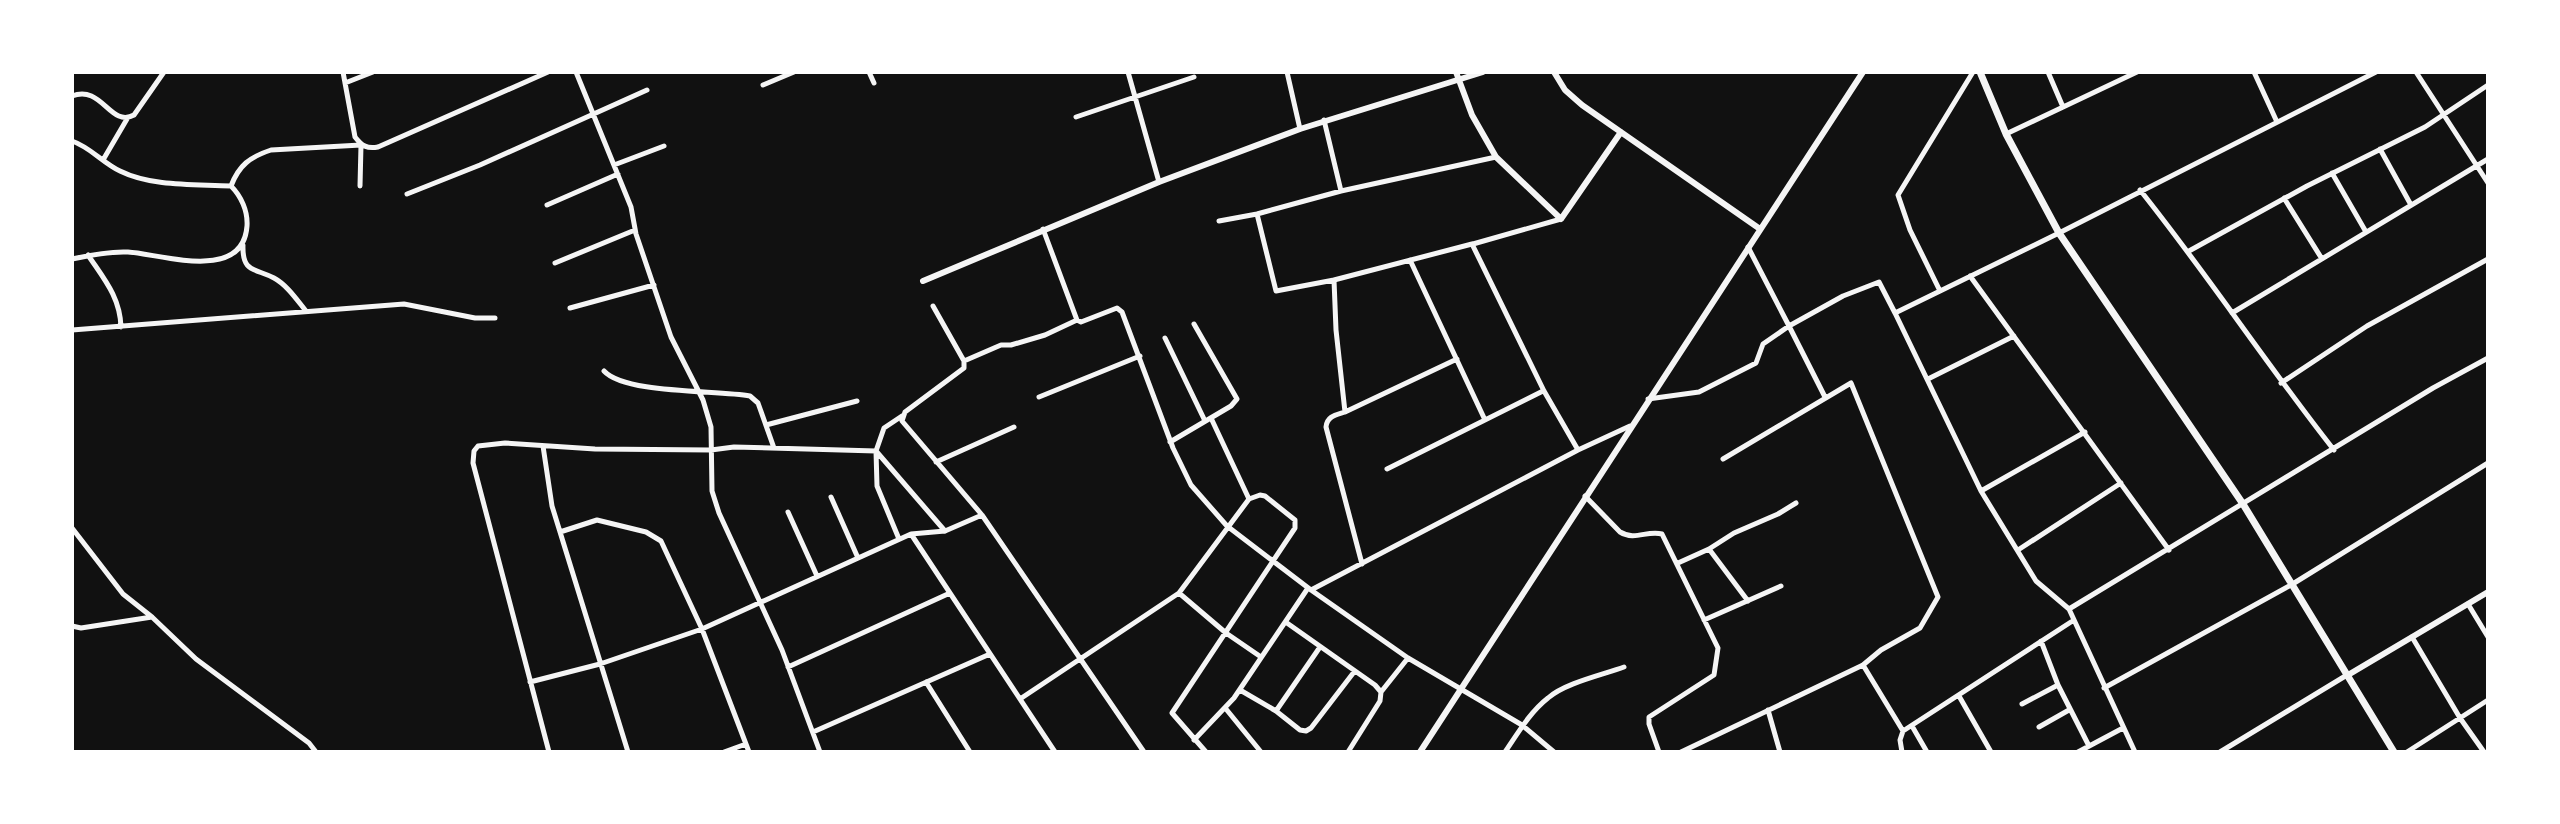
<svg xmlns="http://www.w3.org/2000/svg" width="2560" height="824" font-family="'Archivo Narrow',sans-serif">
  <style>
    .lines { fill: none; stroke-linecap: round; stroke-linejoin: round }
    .minor { stroke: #f5f5f5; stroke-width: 5 }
    .tertiary { stroke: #f5f5f5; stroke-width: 6 }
    .secondary { stroke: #f5f5f5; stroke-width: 7 }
  </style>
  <rect width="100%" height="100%" fill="#111"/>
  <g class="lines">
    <!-- minor -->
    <path class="minor" d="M343,72L355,137C362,146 367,149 378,147L548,72
      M576,72L631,207L636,234L671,337L703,400L711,427L712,491L719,513L782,650L820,752
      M869,72L874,83
      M1128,72L1159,182
      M1287,72L1300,129
      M2048,72L2063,107
      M2254,72L2277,122
      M2416,72L2488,183
      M345,83L373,72
      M763,85L794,72
      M72,96C102,84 110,128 134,115L164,72
      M1076,117L1194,77
      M1324,120L1341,191
      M2006,134L2137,72
      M72,141C90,147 103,163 120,171C152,187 196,184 231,186C241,196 248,211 247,226C243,283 161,254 128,252C109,251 90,255 72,259
      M2380,149L2411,205
      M103,160L127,119
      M614,165L664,146
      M2332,173L2366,232
      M231,186C239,165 250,157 271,150L361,145L360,186
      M2140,190C2208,275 2267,365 2334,450
      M407,194L480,165L647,90
      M2284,198L2322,259
      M547,205L618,174
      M1257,214L1276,291L1334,280
      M1219,221L1257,214L1341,191L1496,157
      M1043,229L1077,320L1081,322L1117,308L1122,312L1173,448L1191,485L1227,526L1311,590L1408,658L1522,725L1554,752
      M1473,244L1561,219
      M243,245C242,273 255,268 274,278C287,285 297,300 306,311
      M1748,247L1789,326L1843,296L1879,282L1895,313L2059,233L2376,72
      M2189,251L2307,186L2425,127L2488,85
      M88,255C104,279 120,297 121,327
      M1410,260L1485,420
      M555,263L635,230
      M1970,276L2169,550
      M1940,291L1910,230L1898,195L1973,72
      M933,306L964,361V368L905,412L902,421L982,515L1144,752
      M570,308L654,285
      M1895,313L1981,491L2036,581L2069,609
      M2232,313L2488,159
      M72,330L404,304L475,318H495
      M1165,338L1205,421
      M964,361L1001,345H1011L1045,335L1077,320
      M604,371C625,394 717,390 750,396L758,403L774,448
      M1928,379L2014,336
      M2281,383L2367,326L2488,259
      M1039,397L1140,356
      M1648,399L1699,392L1756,363L1763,344L1789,326L1825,397
      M1345,412L1457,359
      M902,416L884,428L876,451L945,531
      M1211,418L1249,499
      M766,425L857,401
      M1170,442L1231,406L1237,399L1194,324
      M543,446L552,506L628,752
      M1723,459L1851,383L1938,597L1920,628L1881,650L1863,665
      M936,462L1014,427
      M1387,469L1543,391
      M1981,491L2085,432
      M1585,496L1620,532C1635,541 1647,530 1662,534L1718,648L1714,675L1649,717V724L1659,752
      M831,497L858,558
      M788,512L817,576
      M72,528L123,594L152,617L196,659L309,743L316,752
      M560,532L597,520L646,532L661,541L702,629L749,752
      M911,534L945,531L982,515
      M1709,549L1748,601
      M2018,550L2121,483
      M1678,563L1709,549L1734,533L1778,514L1796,503
      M1362,564L1326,427C1327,416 1336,415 1345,412L1336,330L1334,280L1472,244L1544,391L1578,450
      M1311,590L1578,450L1630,426
      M1179,593L1226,633L1261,657
      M2468,604L2488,637
      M1704,620L1781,586
      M1287,623L1375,685L1381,692L1380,701L1348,752
      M72,626L81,628L152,617
      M2412,637L2460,718L2484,752
      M2041,641L2058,685L2089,746
      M788,667L950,593
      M530,682L600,664L702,629L911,534L1055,752
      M926,682L970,752
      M2104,688L2291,585L2488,463
      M1240,690L1276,711L1300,730L1306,731L1311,728L1354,672
      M1381,692L1408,658
      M1959,696L1991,752
      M1020,699L1179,593L1249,499L1260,495L1265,496L1295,520V528L1172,713L1206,752
      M2022,704L2058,685
      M1226,709L1261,752
      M1768,710L1780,752
      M1276,711L1320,647
      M1912,726L1927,752
      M2039,727L2069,710
      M813,732L990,654
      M1194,740L1234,698L1308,588
      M549,752L473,463L474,451L478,446L505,443L595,449L711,450L734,447L876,451L877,486L899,539
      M724,752L746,744
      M1505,752C1518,733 1530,712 1548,698C1565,683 1602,675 1624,667
      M1681,752L1863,665L1903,731L2074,620
      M1902,752L1900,740L1903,731
      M2078,752L2123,728
      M2135,752L2069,609L2433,388L2488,358
      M2220,752L2347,675
      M2407,752L2488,700"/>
    <!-- tertiary -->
    <path class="tertiary" d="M1456,72L1472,115L1496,157L1561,219L1621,132
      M1554,72L1565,90L1582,105L1760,229
      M923,281L1159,182L1300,129L1483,72
      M2348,675L2488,592
      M1420,752L1863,72"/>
    <!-- secondary -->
    <path class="secondary" d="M1980,72L2006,134L2059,233L2243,504L2394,752"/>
  </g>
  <!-- border -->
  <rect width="2560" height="824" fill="none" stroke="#ffffff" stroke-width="148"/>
</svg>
